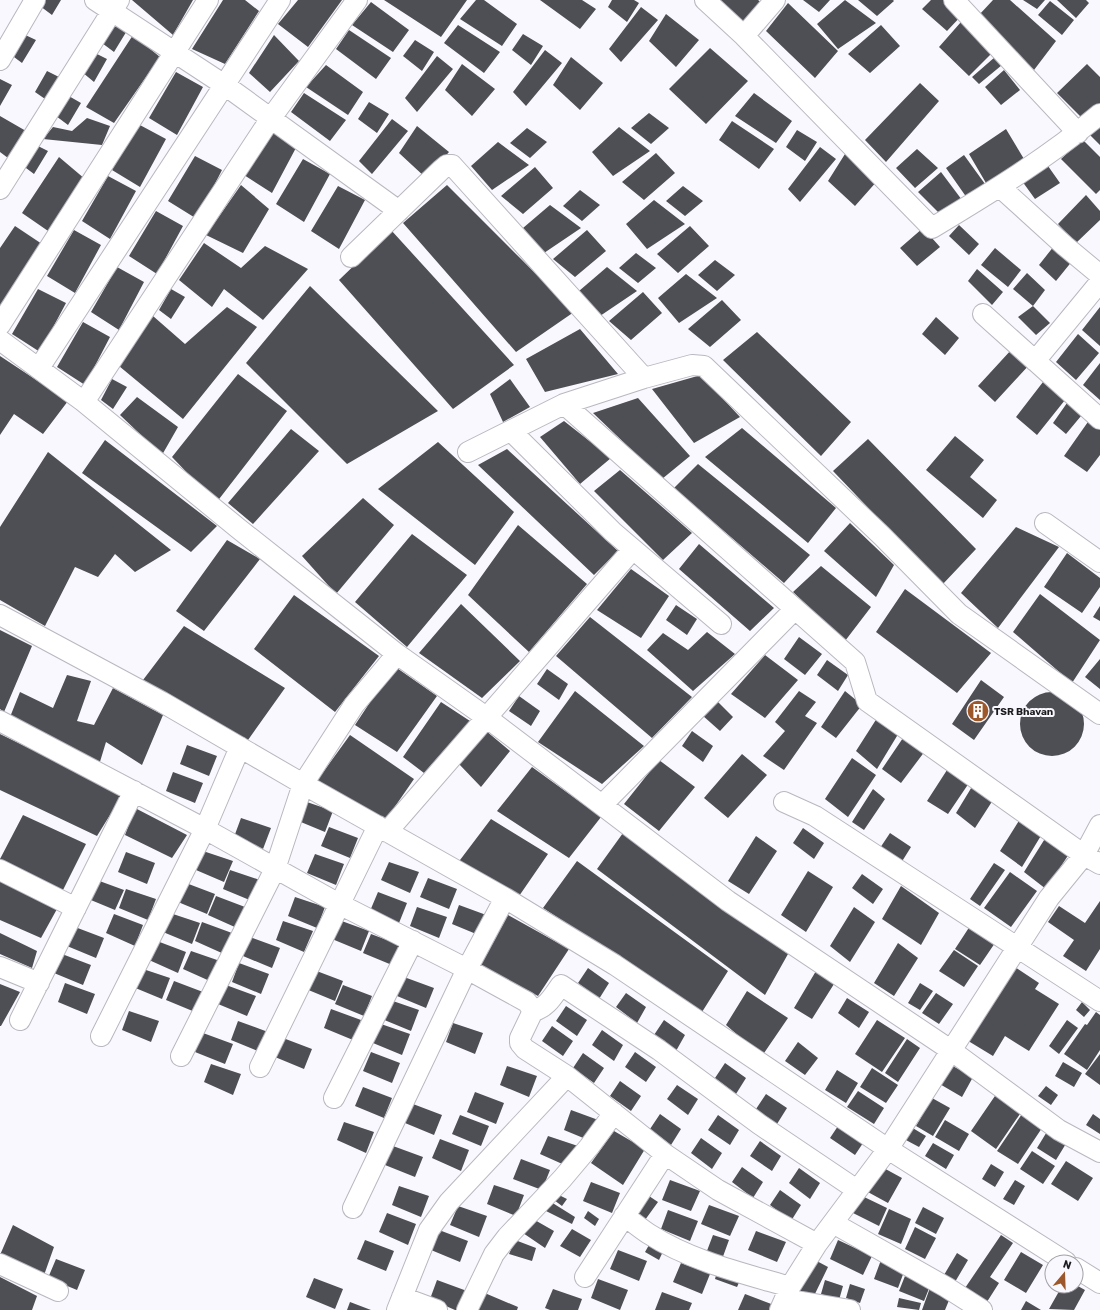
<svg xmlns="http://www.w3.org/2000/svg" width="1100" height="1310" font-family="Rubik,sans-serif">
  <style>
    .building { fill: #4e4e55 }
    .lines { fill: none; stroke-linecap: round; stroke-linejoin: round }
    .street-casing { stroke: #b9b8c0; stroke-width: 22 }
    .street { stroke: #fff; stroke-width: 20 }
    .labels { text-anchor: middle; stroke-width: 4; stroke-linejoin: round; paint-order: stroke }
    .poi-label { font-size: 10px; font-weight: bold; fill: #1c1c1f; stroke: #f9f8fe; text-anchor: start }
  </style>
  <rect width="100%" height="100%" fill="#f9f8fe"/>
  <!-- building -->
  <path class="building" d="M43,0H61L52,15L40,6Z
    M132,0H193L173,35Z
    M223,0H245L259,11L225,64L192,49Z
    M298,0H342L308,47L278,24Z
    M384,0H467L441,37Z
    M476,0H484L517,24L502,46L460,19Z
    M540,0H582L596,9L580,29Z
    M612,0H634L639,3L627,22L608,7Z
    M716,0H758L761,2L743,23Z
    M803,0H830L819,12Z
    M845,0L876,23L838,49L817,24Z
    M858,0H893L894,1L877,16Z
    M931,0H950L963,14L947,31L922,9Z
    M993,0H1010L1056,41L1034,70L979,15Z
    M1023,0H1045L1037,9Z
    M1057,0H1086L1089,3L1076,18Z
    M1050,1L1074,20L1062,35L1038,15Z
    M371,2L409,30L393,52L352,25Z
    M788,3L838,51L815,78L766,31Z
    M641,7L658,20L621,62L609,49Z
    M666,14L699,40L676,67L649,41Z
    M114,22L128,29L114,52L102,43Z
    M961,22L992,53L969,76L939,47Z
    M458,25L500,52L484,73L444,43Z
    M881,25L900,46L870,73L848,54Z
    M349,30L391,58L376,79L336,49Z
    M21,33L36,40L22,63L10,54Z
    M523,34L543,46L531,65L512,50Z
    M133,35L160,57L114,123L86,107Z
    M274,35L299,61L270,92L249,73Z
    M415,40L434,52L422,71L403,56Z
    M710,48L748,81L706,124L669,89Z
    M545,50L562,63L526,106L513,92Z
    M93,52L107,59L94,82L82,72Z
    M437,56L453,69L417,112L405,98Z
    M571,57L603,83L580,110L553,85Z
    M995,57L1002,65L979,84L972,77Z
    M462,64L495,89L472,116L445,90Z
    M1087,64L1100,77V107L1085,121L1057,93Z
    M326,65L363,92L348,115L306,87Z
    M1004,70L1020,90L1001,105L985,87Z
    M47,71L61,78L48,101L35,92Z
    M176,72L203,87L177,135L149,118Z
    M0,79L12,85L0,106Z
    M920,83L939,101L886,162L865,140Z
    M304,93L346,120L330,141L291,112Z
    M754,93L792,121L776,143L735,116Z
    M67,95L81,103L68,125L56,116Z
    M369,102L389,114L377,133L358,119Z
    M649,113L669,128L651,144L631,128Z
    M0,116L26,131L8,158L0,152Z
    M87,118L110,126L102,145L43,139L53,127L72,131Z
    M392,119L408,131L372,174L359,161Z
    M732,121L774,149L759,169L719,140Z
    M138,124L166,139L140,187L112,170Z
    M1100,125V145L1090,135Z
    M417,126L449,152L426,178L399,153Z
    M619,127L650,151L613,176L592,152Z
    M527,128L547,142L530,158L510,143Z
    M1006,129L1024,159L986,183L969,154Z
    M271,130L298,144L272,193L244,175Z
    M797,130L817,142L805,161L786,147Z
    M1082,139L1100,157V190L1096,194L1061,159Z
    M498,142L529,165L492,190L471,166Z
    M34,144L48,151L34,174L22,165Z
    M820,147L836,159L800,202L788,189Z
    M917,149L938,168L915,188L896,168Z
    M656,153L675,173L644,200L622,182Z
    M845,154L878,180L855,206L828,181Z
    M964,155L985,184L967,198L946,168Z
    M195,156L222,170L197,219L168,201Z
    M59,157L85,179L51,233L22,213Z
    M303,159L330,174L304,222L276,204Z
    M1048,166L1060,183L1035,199L1022,181Z
    M535,167L553,188L523,214L501,196Z
    M941,172L962,200L940,214L918,192Z
    M108,176L136,191L110,239L82,221Z
    M241,185L269,209L243,253L206,235Z
    M447,185L574,312L516,352L403,223Z
    M338,186L365,200L339,249L311,231Z
    M683,186L703,201L685,216L666,201Z
    M580,190L600,205L582,221L563,206Z
    M1086,195L1100,211V220L1076,243L1058,224Z
    M654,200L685,224L647,249L626,224Z
    M550,205L581,228L544,253L523,228Z
    M156,211L183,226L157,274L129,256Z
    M959,225L979,244L969,255L949,236Z
    M15,226L42,244L0,311V248Z
    M690,226L709,246L678,273L657,254Z
    M923,228L940,247L917,266L900,248Z
    M74,230L101,245L75,293L47,276Z
    M391,230L514,365L453,409L339,280Z
    M587,230L606,251L575,277L553,259Z
    M204,243L241,268L265,246L308,269L263,320L224,289L212,307L179,280Z
    M1054,246L1073,260L1056,281L1039,265Z
    M995,248L1021,270L1008,287L981,265Z
    M636,253L656,268L638,283L619,268Z
    M715,260L735,275L717,291L698,275Z
    M117,267L144,282L119,330L91,312Z
    M607,267L637,291L600,316L579,291Z
    M977,269L1003,292L992,305L968,281Z
    M1027,273L1045,290L1033,306L1013,289Z
    M686,274L717,298L679,323L658,298Z
    M310,286L438,411L347,464L246,363Z
    M38,289L66,303L40,352L12,334Z
    M171,289L185,297L171,319L159,310Z
    M643,292L662,313L631,340L609,321Z
    M722,300L741,320L710,347L688,329Z
    M1033,306L1050,323L1036,335L1018,317Z
    M227,307L257,327L183,419L119,366L153,316L185,344Z
    M1100,307V346L1082,330Z
    M936,317L959,338L945,355L922,334Z
    M83,322L110,337L85,385L57,367Z
    M580,329L618,374L545,392L526,359Z
    M757,332L851,422L821,456L723,360Z
    M1078,334L1099,353L1076,380L1056,362Z
    M1012,349L1030,364L995,402L978,386Z
    M0,356L68,401L43,434L14,414L0,435Z
    M1100,363V400L1083,385Z
    M238,374L287,411L216,503L172,457Z
    M701,375L740,417L694,443L652,389Z
    M112,379L127,387L113,409L101,400Z
    M510,379L530,407L503,422L490,394Z
    M1043,382L1065,400L1037,435L1016,417Z
    M137,397L178,427L162,455L120,415Z
    M638,398L690,456L662,479L593,413Z
    M1067,403L1081,416L1066,434L1053,423Z
    M1090,419L1100,428V455L1087,472L1064,456Z
    M564,421L611,458L580,484L540,437Z
    M742,428L836,508L808,543L705,457Z
    M291,429L319,451L253,524L228,503Z
    M955,436L984,460L970,477L997,500L983,518L926,470Z
    M868,439L976,549L942,585L833,471Z
    M105,440L217,526L191,552L82,473Z
    M438,442L514,512L475,565L378,489Z
    M507,449L618,551L594,575L478,465Z
    M48,452L171,550L135,572L115,554L98,577L75,567L45,626L0,600V527Z
    M698,464L810,555L784,583L674,488Z
    M620,470L692,533L663,560L594,491Z
    M363,498L394,525L336,594L302,556Z
    M850,523L894,565L876,597L824,551Z
    M518,525L587,584L529,652L468,595Z
    M1016,527L1059,547L998,628L961,593Z
    M412,534L467,575L407,647L355,602Z
    M227,540L260,559L204,631L176,611Z
    M699,544L774,608L750,631L679,569Z
    M1067,553L1100,578V587L1082,613L1044,587Z
    M821,566L871,607L845,641L793,592Z
    M631,569L669,596L641,638L597,610Z
    M905,589L991,653L957,693L876,632Z
    M1040,594L1100,640L1072,683L1013,632Z
    M294,595L379,656L335,712L254,649Z
    M461,604L520,661L482,698L419,653Z
    M676,605L697,619L687,635L666,620Z
    M1100,606V621L1093,617Z
    M590,617L692,697L652,738L556,656Z
    M184,626L285,688L248,740L143,680Z
    M0,630L32,646L4,712L0,709Z
    M707,632L735,654L693,691L647,650L663,633L688,650Z
    M799,637L822,654L805,675L784,659Z
    M765,655L798,680L765,718L731,694Z
    M1100,659V689L1085,677Z
    M827,660L848,675L838,691L817,675Z
    M394,666L437,696L397,752L355,725Z
    M547,669L568,684L559,700L537,684Z
    M67,675L91,681L77,721L94,725L113,688L163,715L142,765L106,742L99,765L10,717L20,692L53,708Z
    M981,680L1004,697L974,740L952,724Z
    M575,691L644,746L602,784L538,742Z
    M799,691L816,702L805,716L817,723L784,770L763,756L785,731L775,722Z
    M845,691L862,705L836,738L821,727Z
    M1020 724a32 32 0 1 1 64 0a32 32 0 1 1-64 0Z
    M519,696L540,711L531,726L509,711Z
    M716,700L733,717L720,731L702,715Z
    M441,702L470,721L424,773L403,757Z
    M879,715L900,731L877,769L856,751Z
    M485,730L510,751L481,787L459,764Z
    M692,731L713,746L703,762L682,746Z
    M0,734L123,794L97,836L0,790Z
    M350,735L414,779L385,821L316,782Z
    M905,735L925,751L901,783L882,769Z
    M187,745L217,756L209,776L180,764Z
    M742,754L767,775L728,818L704,798Z
    M852,758L876,775L848,817L825,799Z
    M659,760L695,787L659,831L624,804Z
    M532,767L601,817L569,858L497,811Z
    M947,770L969,783L948,814L927,801Z
    M173,772L203,783L195,803L166,791Z
    M973,785L993,800L975,828L956,813Z
    M873,789L885,799L864,830L852,822Z
    M304,801L333,811L325,832L296,820Z
    M135,808L187,835L172,858L125,835Z
    M23,815L86,844L63,890L0,859Z
    M241,818L271,828L263,849L234,837Z
    M491,819L548,854L517,899L457,864Z
    M1020,819L1042,834L1022,867L1000,851Z
    M329,827L358,838L350,858L321,846Z
    M803,828L824,843L814,859L793,843Z
    M623,833L788,954L765,995L597,869Z
    M890,833L911,847L901,863L880,848Z
    M756,836L777,851L749,894L728,881Z
    M1046,837L1069,854L1046,889L1024,872Z
    M203,851L233,861L224,882L196,870Z
    M126,852L155,863L147,884L118,872Z
    M315,854L344,864L336,885L307,873Z
    M577,861L728,971L702,1012L543,908Z
    M389,862L419,872L410,893L381,880Z
    M994,863L1005,870L980,906L970,899Z
    M230,870L260,880L252,901L223,889Z
    M808,871L833,887L806,932L781,915Z
    M1010,872L1037,891L1011,927L984,908Z
    M862,874L883,889L873,904L852,888Z
    M428,878L457,889L449,909L420,897Z
    M94,879L124,890L115,910L86,898Z
    M0,881L57,909L41,938L0,920Z
    M186,883L215,894L207,914L178,902Z
    M901,886L939,913L921,945L882,919Z
    M126,889L156,899L148,920L119,908Z
    M378,892L407,903L399,923L370,911Z
    M216,896L245,907L237,928L208,915Z
    M295,897L325,907L317,928L288,916Z
    M1100,901V949L1086,971L1063,956L1074,940L1048,922L1059,906L1085,923Z
    M459,905L489,916L481,936L452,924Z
    M417,907L447,917L439,938L410,926Z
    M854,907L875,922L850,962L830,946Z
    M170,913L200,923L192,944L163,932Z
    M114,914L143,925L135,946L106,933Z
    M508,915L569,949L538,996L481,965Z
    M339,920L369,931L361,951L332,939Z
    M283,921L313,931L304,952L276,940Z
    M202,922L232,933L224,954L195,941Z
    M970,926L995,943L980,965L955,949Z
    M75,927L104,938L96,958L67,946Z
    M0,933L37,951L32,968L0,954Z
    M371,934L400,945L392,965L363,953Z
    M250,937L280,948L272,968L243,956Z
    M157,941L186,952L178,973L149,960Z
    M898,943L918,958L894,996L874,983Z
    M954,950L978,966L964,987L939,971Z
    M191,951L220,961L212,982L183,969Z
    M62,954L91,965L83,985L54,973Z
    M239,963L269,974L261,994L232,982Z
    M1012,965L1039,983L1035,989L1059,1004L1029,1051L1005,1036L993,1056L965,1039Z
    M140,968L170,978L162,999L133,987Z
    M588,968L609,983L599,999L578,983Z
    M314,970L343,981L335,1001L306,989Z
    M816,971L834,984L812,1019L794,1008Z
    M404,977L434,988L426,1008L397,996Z
    M174,981L203,992L195,1012L166,1000Z
    M65,983L95,994L87,1014L58,1002Z
    M920,983L933,991L920,1010L908,1003Z
    M0,984L20,992L1,1026H0Z
    M226,985L256,996L247,1016L218,1004Z
    M343,985L372,996L364,1016L335,1004Z
    M747,991L788,1018L762,1056L726,1025Z
    M626,993L646,1007L637,1023L616,1007Z
    M936,993L953,1004L939,1024L922,1013Z
    M847,998L869,1012L859,1028L838,1013Z
    M390,1000L419,1010L411,1031L382,1019Z
    M1082,1002L1090,1010L1084,1017L1076,1010Z
    M566,1006L587,1020L577,1036L556,1021Z
    M331,1009L361,1020L353,1040L324,1028Z
    M129,1011L159,1021L151,1042L122,1030Z
    M1096,1012L1100,1015V1050L1087,1070L1064,1054L1085,1024L1087,1025Z
    M664,1020L685,1035L676,1051L654,1035Z
    M877,1020L905,1038L882,1072L855,1054Z
    M1067,1020L1078,1028L1059,1054L1049,1046Z
    M238,1021L268,1032L260,1052L231,1040Z
    M453,1023L483,1033L475,1054L446,1042Z
    M381,1024L410,1034L402,1055L373,1043Z
    M552,1026L573,1041L563,1056L542,1041Z
    M602,1030L623,1045L614,1061L592,1045Z
    M203,1033L233,1044L225,1064L195,1052Z
    M283,1038L312,1049L304,1069L275,1057Z
    M907,1039L920,1048L898,1082L885,1073Z
    M798,1042L818,1058L805,1075L785,1061Z
    M371,1052L400,1063L392,1083L363,1071Z
    M635,1052L656,1067L646,1082L625,1067Z
    M583,1053L604,1068L594,1083L573,1068Z
    M1100,1054V1085L1085,1074Z
    M1063,1062L1082,1073L1074,1087L1055,1076Z
    M725,1063L746,1078L736,1094L715,1078Z
    M211,1064L241,1074L233,1095L204,1082Z
    M949,1064L973,1077L962,1097L938,1083Z
    M507,1066L537,1076L529,1097L500,1085Z
    M872,1068L898,1085L886,1103L860,1087Z
    M837,1070L858,1083L846,1103L825,1090Z
    M620,1081L641,1096L631,1111L610,1096Z
    M677,1085L698,1099L688,1115L667,1099Z
    M1046,1086L1058,1095L1051,1105L1038,1096Z
    M363,1087L392,1098L384,1118L355,1106Z
    M858,1091L884,1108L874,1124L847,1107Z
    M475,1092L504,1103L496,1124L467,1112Z
    M997,1093L1022,1111L996,1149L971,1131Z
    M766,1094L787,1108L777,1124L756,1109Z
    M932,1098L950,1108L933,1136L916,1126Z
    M413,1104L442,1115L434,1135L405,1123Z
    M571,1110L601,1121L593,1142L564,1130Z
    M1024,1111L1044,1125L1018,1164L997,1151Z
    M660,1114L681,1129L671,1145L650,1129Z
    M1093,1114L1100,1119V1134L1086,1125Z
    M460,1115L489,1126L481,1146L452,1134Z
    M718,1115L739,1130L730,1145L708,1130Z
    M945,1120L969,1134L959,1151L935,1137Z
    M344,1122L374,1132L366,1153L337,1140Z
    M838,1126L863,1143L855,1155L830,1138Z
    M911,1127L926,1136L919,1147L904,1139Z
    M1048,1130L1067,1142L1056,1160L1037,1148Z
    M614,1131L645,1149L623,1185L591,1163Z
    M548,1136L578,1146L569,1167L540,1154Z
    M701,1138L722,1153L712,1169L691,1153Z
    M440,1139L469,1150L461,1171L432,1158Z
    M760,1141L781,1156L772,1171L750,1156Z
    M933,1143L954,1155L946,1169L925,1156Z
    M393,1146L423,1157L415,1177L385,1165Z
    M1032,1151L1055,1166L1043,1184L1020,1169Z
    M521,1159L550,1170L542,1190L513,1179Z
    M1066,1161L1093,1178L1078,1201L1051,1184Z
    M991,1164L1004,1172L995,1187L982,1179Z
    M880,1166L902,1178L888,1203L866,1191Z
    M742,1167L763,1182L753,1198L732,1182Z
    M799,1168L820,1183L810,1199L789,1183Z
    M670,1180L700,1191L691,1211L662,1200Z
    M1015,1180L1025,1186L1014,1205L1003,1199Z
    M591,1182L620,1193L612,1213L583,1201Z
    M494,1185L524,1195L516,1216L487,1204Z
    M399,1186L429,1196L421,1217L392,1205Z
    M780,1190L801,1205L791,1221L770,1205Z
    M643,1192L658,1202L645,1220L630,1211Z
    M557,1194L567,1199L562,1206L554,1200Z
    M860,1195L887,1208L879,1226L851,1212Z
    M551,1202L575,1217L572,1224L546,1211Z
    M709,1205L739,1216L730,1236L701,1224Z
    M458,1206L487,1216L479,1237L450,1225Z
    M923,1207L944,1218L936,1234L915,1223Z
    M889,1209L911,1219L901,1244L878,1234Z
    M668,1210L698,1221L690,1241L661,1229Z
    M588,1211L599,1219L595,1226L584,1218Z
    M387,1213L416,1224L408,1245L379,1232Z
    M533,1219L554,1231L545,1248L523,1233Z
    M13,1225L54,1247L43,1278L0,1255Z
    M915,1227L936,1238L925,1259L905,1249Z
    M572,1229L591,1240L580,1257L560,1246Z
    M439,1230L468,1241L460,1262L431,1250Z
    M756,1231L786,1242L777,1262L748,1250Z
    M713,1235L729,1240L721,1262L705,1256Z
    M1001,1235L1013,1243L990,1277L999,1283L985,1305L963,1291Z
    M653,1238L667,1243L659,1260L645,1252Z
    M365,1240L394,1251L386,1271L357,1259Z
    M515,1240L536,1248L532,1261L509,1254Z
    M838,1240L872,1256L863,1275L830,1259Z
    M618,1250L647,1261L639,1281L610,1269Z
    M1021,1252L1043,1265L1026,1293L1004,1280Z
    M957,1253L968,1260L955,1282L944,1275Z
    M56,1259L85,1270L77,1290L48,1278Z
    M813,1259L828,1267L812,1300L797,1293Z
    M881,1260L905,1269L898,1288L874,1279Z
    M681,1263L710,1274L702,1294L673,1282Z
    M718,1268L742,1276L737,1287L715,1279Z
    M905,1276L930,1286L924,1301L899,1291Z
    M0,1277L37,1296L32,1310H0Z
    M314,1278L343,1289L335,1309L306,1297Z
    M598,1279L628,1290L620,1310L591,1298Z
    M437,1280L467,1291L460,1310H455L430,1299Z
    M825,1280L843,1286L839,1300L821,1294Z
    M850,1284L865,1289L860,1303L846,1298Z
    M931,1285L952,1293L945,1310H922Z
    M1076,1285L1085,1290L1074,1310L1049,1309L1062,1286Z
    M553,1289L582,1299L578,1310H550L545,1308Z
    M480,1291L518,1307L517,1310H475Z
    M662,1292L692,1303L689,1310H655Z
    M745,1294L774,1305L772,1310H738Z
    M899,1298L921,1303L919,1310L897,1307Z
    M1026,1301L1041,1310H1021Z
    M350,1302L371,1310H347Z"/>
  <g class="lines">
    <!-- street casing -->
    <g class="street-casing">
      <path id="street" d="M95,0L226,86L399,211
        M705,0L744,36L932,228C990,193 1048,158 1100,114
        M954,0L1078,133
        M744,36L775,0
        M0,60L35,0
        M1000,187L1065,246L1100,275
        M0,189L119,0
        M351,257L441,170L447,165H452L644,378
        M983,314L1100,419
        M0,325L208,0
        M0,340L84,402L239,529L397,654L486,717L728,901L952,1051L1059,1130L1100,1152
        M1035,361L1100,282
        M39,368L280,0
        M84,402L271,118L357,0
        M564,404L855,662L867,701L1084,855L1100,864
        M511,431L613,532L721,624
        M468,452L564,404L644,378L692,365L704,366L882,536L959,614L1100,714
        M1045,523L1100,562
        M0,615L162,702L303,784L505,898L615,965L888,1149L1066,1262
        M0,721L205,829L341,905L467,969L527,1002L533,1011L520,1038V1043L525,1049L567,1076L665,1154L718,1190L817,1244
        M784,802L815,816L1100,1001
        M602,805L795,609
        M387,832L633,549
        M0,870L76,908
        M0,967L39,983
        M533,1011C547,1008 553,996 561,985L659,1050L759,1124L857,1190
        M20,1020L134,791
        M101,1036L205,829L240,747
        M181,1056L275,869L303,784L354,705L397,654
        M260,1067L378,826
        M334,1098L413,941
        M353,1208L467,969L505,898
        M624,1216C633,1222 641,1229 649,1234C691,1261 742,1273 790,1287
        M833,1223L946,1287L982,1310
        M0,1264L58,1291
        M1076,1268L1100,1283
        M585,1277L665,1154
        M402,1297L437,1310
        M785,1299L850,1310
        M397,1310L429,1230L449,1202L567,1076
        M467,1310L494,1254L507,1237L562,1179L589,1147L614,1113
        M780,1310L790,1287L817,1244L888,1149L1049,898L1084,855L1100,825"/>
    </g>
    <!-- street -->
    <use href="#street" class="street"/>
  </g>
  <!-- icons -->
  <defs>
    <g id="building-disc" transform="scale(1.15)"><circle r="9.5" fill="#9c582a" stroke="#f9f8fe"/><path d="M-4-6H4V6H1V3H-1V6H-4ZM-2.5-4.3h1.7v1.8h-1.7ZM.8-4.3h1.7v1.8H.8ZM-2.5-1h1.7V.8h-1.7ZM.8-1h1.7V.8H.8Z" fill="#fff"/></g>
  </defs>
  <g fill-rule="evenodd">
    <use href="#building-disc" x="978" y="711"/>
  </g>
  <g class="labels">
    <!-- poi labels -->
    <g class="poi-label">
      <text x="994" y="715">TSR Bhavan</text>
    </g>
  </g>
  <!-- north arrow -->
  <g transform="translate(1064 1274) rotate(19)"><circle r="19" fill="#f9f8fe" stroke="#a1a0a5"/>
  <path d="M0-3L7 15L0 10L-7 15Z" fill="#9c582a"/>
  <text y="-6" font-size="11" font-weight="bold" text-anchor="middle" fill="#1c1c1f">N</text>
  </g>
</svg>
